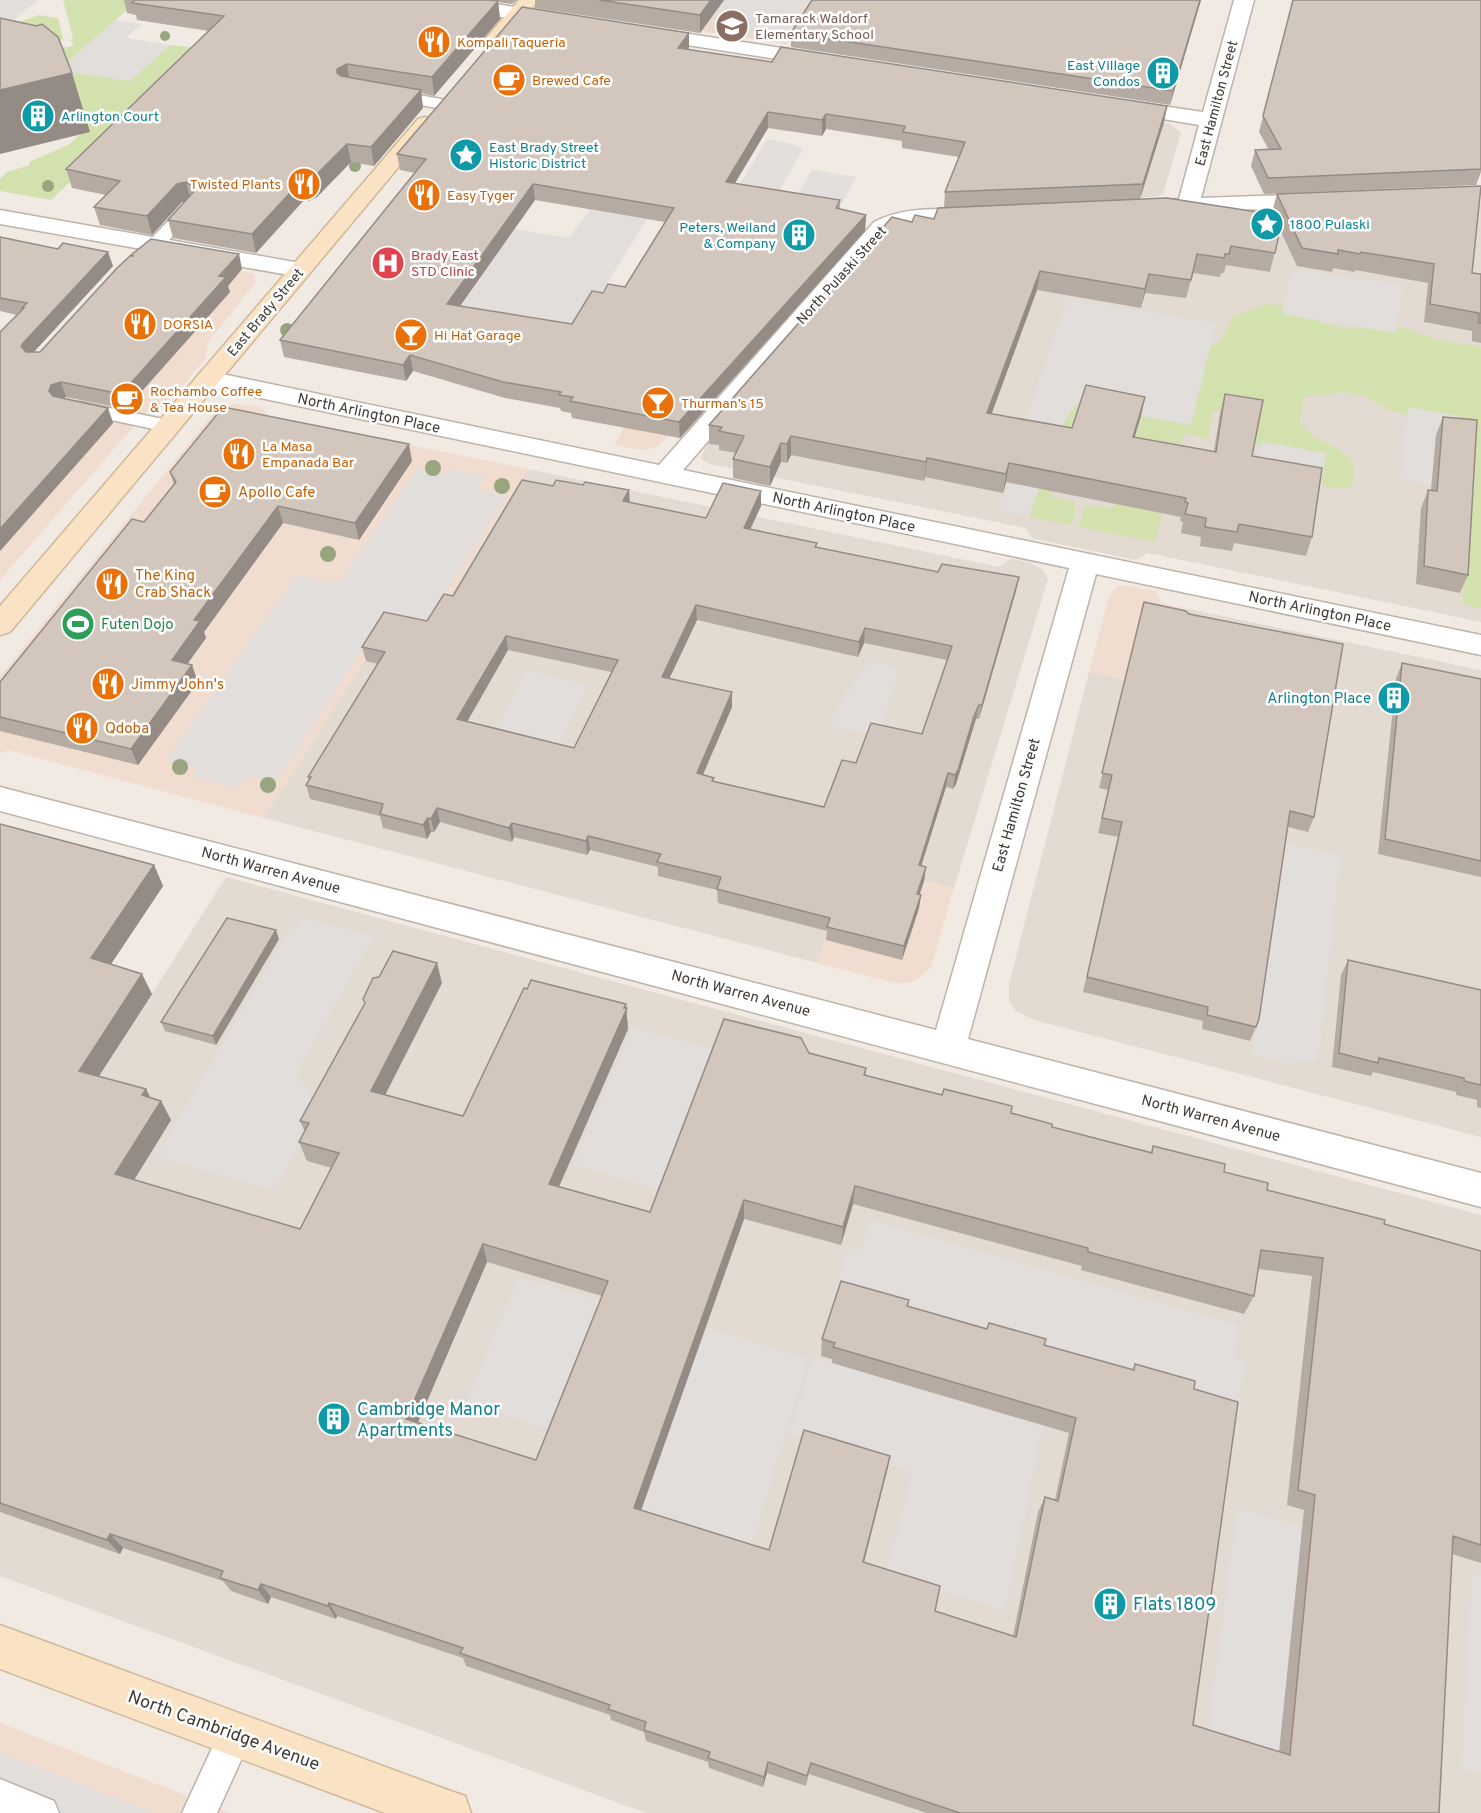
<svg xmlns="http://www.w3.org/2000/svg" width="1481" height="1813" font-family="Overpass,sans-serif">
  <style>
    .residential { fill: #e3dbd2 }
    .commercial { fill: #f1ddd0 }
    .education { fill: #e8dcce }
    .green { fill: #d3e1af }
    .parking { fill: #e1dedc }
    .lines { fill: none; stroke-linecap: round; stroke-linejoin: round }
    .lane-casing { stroke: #bdb3aa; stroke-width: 3 }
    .street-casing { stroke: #bdb3aa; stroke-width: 3 }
    .secondary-casing { stroke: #cfb899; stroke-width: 3 }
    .lane { fill: #fff; fill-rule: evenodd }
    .street { fill: #fff; fill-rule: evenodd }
    .secondary { fill: #f9e3c4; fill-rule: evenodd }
    .tree { fill: #98a57f }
    .wall { fill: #b5aba3; fill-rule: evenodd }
    .shaded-wall { fill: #948b84 }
    .building { fill: #d3c7bd; stroke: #948b84; stroke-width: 1.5; fill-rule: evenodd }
    .labels { text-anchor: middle; stroke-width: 5; stroke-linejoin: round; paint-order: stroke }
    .far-education-label { font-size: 14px; fill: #785e54; stroke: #fff; text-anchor: start }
    .far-food-label { font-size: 14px; fill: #c56008; stroke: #fff; text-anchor: start }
    .far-culture-label { font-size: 14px; fill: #0d838f; stroke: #fff; text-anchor: start }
    .far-street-label { font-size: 14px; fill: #413a34; stroke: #fff }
    .far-health-label { font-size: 14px; fill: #be3a42; stroke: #fff; text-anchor: start }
    .street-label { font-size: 15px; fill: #413a34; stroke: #fff }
    .food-label { font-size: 15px; fill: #c56008; stroke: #fff; text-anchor: start }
    .leisure-label { font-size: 15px; fill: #27864d; stroke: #fff; text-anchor: start }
    .culture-label { font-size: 15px; fill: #0d838f; stroke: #fff; text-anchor: end }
    .near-culture-label { font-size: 18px; fill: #0d838f; stroke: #fff; text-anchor: start }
    .near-street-label { font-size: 18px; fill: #413a34; stroke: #fff }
  </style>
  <rect width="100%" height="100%" fill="#f0eae3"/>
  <!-- residential -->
  <path class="residential" d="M1104,113L1170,124L1181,133L1163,194L1155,197L1074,199Z
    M1481,202V622L1148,553L1136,560L1045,541L1032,538L1026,528L709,464L700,458L708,444L892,234L915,227Z
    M528,469L999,567L1008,560L1012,559L1031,563L1043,570L1048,579L954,888L853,864L817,963L264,818L368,655L426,635Z
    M1189,609L1481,670V1137L1034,1020L1016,1011L1009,1002V984L1089,672L1172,689Z
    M226,877L1481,1215V1813H646L0,1576V1404L64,1132Z"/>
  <!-- commercial -->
  <path class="commercial" d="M227,267L254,274L256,282L209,341L205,359L165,407L147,411L0,580V394Z
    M665,356L730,369L658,447L641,450L614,445Z
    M237,404L261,407L270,417L528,469L426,635L368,655L264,818L8,750L0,754V676L213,414L224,407Z
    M1122,585L1156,591L1161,603L1189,609L1173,689L1089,672L1109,596L1116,587Z
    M852,864L954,888L931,967L917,979L908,983H895L817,963Z
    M0,1723L231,1813H0Z"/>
  <!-- education -->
  <path class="education" d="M555,0H815L787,44L570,11Z"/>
  <!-- green -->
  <path class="green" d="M63,0H138L59,70L130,81L170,45L209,49L51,200L0,191V179L7,172L30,165L29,162L68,145L82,133L67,131L79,111C80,96 72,88 59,82L54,84L27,77L44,63H52L56,59L51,56L62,47H70L74,44L70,41L73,38Z
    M39,15L58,18L63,39L24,72L16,23Z
    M1266,304L1288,306L1323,323L1347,329L1386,324L1408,329L1435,339L1481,347V608L1462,604L1467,536L1473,508L1476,464L1468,463L1436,421L1391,411L1366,397L1343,392L1304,397L1300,422C1304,426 1308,433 1314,436C1337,451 1361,451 1352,486L1339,489L1311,483L1281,458L1257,445L1232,412L1223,409L1212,413L1209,439L1184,433L1155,542L1079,527L1083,510L1091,505L1113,509L1141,416L1153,418L1189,360L1220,341L1234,316Z
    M1078,404H1082L1052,497L1074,502L1076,509L1072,525L1029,517C1037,496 1062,412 1078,404Z"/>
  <!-- parking -->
  <path class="parking" d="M0,0H38L14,20L0,18Z
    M724,0H815L793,33L728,24L732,17L724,16L726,12L717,11Z
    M116,20L141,24L126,38L170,45L130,81L58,70Z
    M767,139L789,143L803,149L764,218L724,211Z
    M812,170L856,177L839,209L794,202Z
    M590,210L647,219L591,309L577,324L518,314L506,331L449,321L514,229L569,238Z
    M1291,269L1403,285L1396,333L1282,314Z
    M1068,298L1216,323L1191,425L1078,404L1074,405L1062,425L1029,517L998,510L1013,473L1020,437Z
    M1408,407L1459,416L1455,468L1442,486L1400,479Z
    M1262,442L1326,453L1321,488L1257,477Z
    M417,469L444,474L448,469L485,476L477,489L506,496L423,628L382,619L275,783L245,776L237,788L193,777L197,768L166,760L297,575L333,583L340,581Z
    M869,661L900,668L877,736L829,726L833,714Z
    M527,671L589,685L555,751L491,736Z
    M1282,842L1341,855L1318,1059L1287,1064L1252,1056Z
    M304,918L374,936L297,1072L318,1110L274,1190L156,1157L290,929H297Z
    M632,1027L713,1049L658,1189L573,1165Z
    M870,1220L1238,1325L1234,1358L1245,1361L1238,1412L831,1303L848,1248L860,1251Z
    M519,1277L602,1301L552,1430L466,1403Z
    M705,1327L809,1359L751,1547L641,1511Z
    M812,1357L1043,1426L1005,1611L886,1573L912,1472L789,1435Z
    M1237,1508L1302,1527L1278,1766L1206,1743Z
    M1472,1573L1481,1576V1774L1461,1768Z
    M0,1753L153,1813H0Z"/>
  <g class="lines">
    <!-- lane casing -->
    <g class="lane-casing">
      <path id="lane" d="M391,90L441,99L449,104L441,109L386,98L383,95Z
        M190,202L196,204L198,207L196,210L162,248H150L148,244L150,240L184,204Z
        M80,402L168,420L175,422L177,426L175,430L168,432L73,412L71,408L73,404Z
        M236,1717L248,1722L253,1734L217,1813H182L224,1722Z
        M0,1779L54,1801L59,1813H0Z"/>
    </g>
    <!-- street casing -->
    <g class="street-casing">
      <path id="street" d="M421,0H469L554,13L561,15L564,19L561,23L554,25L431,6L424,4Z
        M1234,0H1254L1201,198L1320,194L1328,196L1331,201L1328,206L1165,213L1157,211L1154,206L1157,201L1179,199L1199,125L1121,112L1114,110L1111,106L1114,102L1121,100L1203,112Z
        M643,27L821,54L828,56L831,60L828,64L821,66L636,37L633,33L636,29Z
        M979,209L987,211L990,216L987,221C955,229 920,216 890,232L683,470L1481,635V655L1096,574L968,1039L1481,1173V1207L0,811V787L936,1030L1069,568L208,387L199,384L195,379L199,374L208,371L659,465L874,222C906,205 944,210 979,209Z
        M0,210L300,263L308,265L312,270L308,275L300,277L0,224Z"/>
    </g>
    <!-- secondary casing -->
    <g class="secondary-casing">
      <path id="secondary" d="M519,0H539L500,46H486L483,42L486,38Z
        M425,117L432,119L436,123L432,127L10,632L0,635V606L418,119Z
        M0,1625L448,1790L465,1796L471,1813H385L0,1669Z"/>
    </g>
    <!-- lane -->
    <use href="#lane" class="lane"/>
    <!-- street -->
    <use href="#street" class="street"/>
    <!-- secondary -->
    <use href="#secondary" class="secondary"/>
  </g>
  <!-- trees -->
  <g class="tree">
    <circle cx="165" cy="36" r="5"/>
    <circle cx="355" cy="166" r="6"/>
    <circle cx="48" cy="186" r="6"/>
    <circle cx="287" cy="330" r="7"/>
    <circle cx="433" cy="468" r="8"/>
    <circle cx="502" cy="486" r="8"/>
    <circle cx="328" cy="554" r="8"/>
    <circle cx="180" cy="767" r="8"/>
    <circle cx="268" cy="785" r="8"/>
  </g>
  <!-- wall -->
  <path class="wall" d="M124,0H517L512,4L498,2L500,19L434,96L421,93L423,108L374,166L351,162L317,197L309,201L304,200L256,253L173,238L168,220L184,202H182L152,235L100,225L94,207L106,195L72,188L66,169L209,31L137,20L136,15L127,13Z
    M535,0H724L700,33L535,8Z
    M1201,0L1170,105L791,47V33Z
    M1293,0H1481V172L1476,185L1264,194L1251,166L1255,150H1269L1259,132Z
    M689,33V48L688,50L772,62L1167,106L1164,122L1140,199L1273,215L1272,212L1277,194L1472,273L1481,274V343L1472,341V331L1424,322L1428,283L1355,270V272L1333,268L1332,272L1297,266L1280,230L1270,272L1226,265L1224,273H1221L1220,277L1193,273L1186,298L1145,293L1141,308L1037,290L991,414L1072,428L1141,416L1134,437L1214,451L1220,413L1225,394L1252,456L1312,537L1306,556L1234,543L1232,551L1200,546L1201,537L1181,533L1183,522L1180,521L1181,517L1006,482L1003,493L925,477L924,481L791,455L787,463L781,462L770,486L733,478V459L736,453L719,450V445L709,444V425L912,222L934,219L944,207L945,192L959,157L902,148V141L826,129L822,136L768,128L735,183L840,200V209L866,215L865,231L680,438L572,418L571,413L561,411L560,408L505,398L413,371L406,381L284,357L280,340L415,173L400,170L397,154ZM535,200L665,222L625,287L603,293L572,324L460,306Z
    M0,237L113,266L34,352H40L131,256V255L242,269L228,286L230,292L126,409L66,397L62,398L108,408L113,423L0,551L17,315L0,311Z
    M1443,417L1468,575L1460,593L1416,584L1421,508L1428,490H1431L1436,435Z
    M412,461L359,540L283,523L204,632L206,638L187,664L198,682L138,765L0,731V682L144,522L174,485L170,472Z
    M761,491V506L750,529L816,547L1016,591L979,719H976L972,731L956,784L953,789L946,787L921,866L926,867L924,881L920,894L921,895L919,908L902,960L826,940L827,931L718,903L717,890L658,876V867L590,850L587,855L514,837L512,842L440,822L434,832H431L427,839L383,828L380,816L310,799L306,785L309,780L308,777L378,664L366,661L362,647L427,621L453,596L629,502L706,518ZM697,620L858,657L864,643L947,660L922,734L856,763L824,807L714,782V778L703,775L732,707L669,679ZM508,650L611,672L574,748L467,722Z
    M1144,602L1314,817L1308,832L1288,827L1256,1027L1250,1041L1202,1029L1203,1021L1083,992L1118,837L1098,833L1108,790L1099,788Z
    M1402,663L1481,679V877L1378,854L1396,678Z
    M0,824L154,865L163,886L111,964L152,994L99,1076L150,1097L161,1101L171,1120L134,1180L300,1229L332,1168L307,1161L299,1142L305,1132L300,1121L365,1004L363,999L442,983L385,1095L463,1116L626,1008L628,1029L559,1187L650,1212L809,1053L866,1068V1076L1011,1113L1052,1127L1151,1152L1153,1146L1224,1172L1267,1190L1384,1224L1481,1251V1563L1452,1554L1439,1813H927L809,1774L806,1786L767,1773L763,1787L709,1768L708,1762L646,1741L644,1732L611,1720L610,1715L466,1666L463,1658L337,1616L336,1619L271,1597L268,1604L231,1591L223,1581L123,1548L120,1554L0,1512ZM853,1204L1082,1266L1081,1270L1244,1314L1254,1296L1258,1269L1312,1276L1287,1505L1304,1510L1279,1752L1193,1725L1194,1389L1135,1364L1132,1370L908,1306L909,1300L822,1339L821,1356L832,1359V1363L1069,1433L1055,1500L1045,1497L1038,1512L1013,1636L935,1611L864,1563L887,1471L890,1456L769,1550L641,1510L744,1219L841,1245ZM487,1262L602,1296L536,1460L418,1422Z
    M279,939L216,1045L165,1031L161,1022Z
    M1348,960L1481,990V1108L1477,1107V1100L1456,1095V1092L1373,1072L1371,1076L1332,1067L1341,975Z"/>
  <!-- shaded-wall -->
  <path class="shaded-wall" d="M711,0H724L700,33V15Z
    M1200,0H1201L1170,105L1173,91Z
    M498,1L500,19L434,96L432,77Z
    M689,33V48L678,63V48Z
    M347,64L350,82L340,91L337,73V69Z
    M72,73L90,132L0,154V90Z
    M421,90L423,108L374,166L371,147Z
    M1167,106L1164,122L1140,199L1143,184Z
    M768,112V128L726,198V182Z
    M826,114V129L822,136V120Z
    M347,144L351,162L317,197L309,201L305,183Z
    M186,182L191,200L182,202L152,235L147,216L177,184Z
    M300,182L304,200L256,253L252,234Z
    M533,184L535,200L450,320L447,304Z
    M866,215L865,231L680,438L679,422Z
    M108,252L113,266L30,356L27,361L21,346L25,341Z
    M239,254L242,269L228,286L230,292L126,409L121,394Z
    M1040,271L1037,290L985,432L987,413Z
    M1149,274L1145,293L1141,308L1145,289Z
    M410,355L413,371L406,381L403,365Z
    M61,382L66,397L57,400L55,406L49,391L51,385Z
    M1145,397L1141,416L1129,456L1133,437Z
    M108,408L113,423L0,551V529Z
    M791,436V455L787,463V444Z
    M781,443V462L770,486V467Z
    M409,444L412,461L359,540L355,523Z
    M927,458L925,477L924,481L926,462Z
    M1009,463L1006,482L1003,493L1006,474Z
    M629,490L630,505L623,501Z
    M761,491V506L744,543V528Z
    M278,506L283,523L204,632L206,638L178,677L172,660L194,620Z
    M1019,577L1016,591L979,719L982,705Z
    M696,605L697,620L663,692L662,677Z
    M865,628L864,643L858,657L859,642Z
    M506,636L508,650L460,734L457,719Z
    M192,665L198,682L138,765L131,749Z
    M732,692V707L697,788V773Z
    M979,705L976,719L956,784L953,789L955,775Z
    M948,773L946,787L917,879L919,865Z
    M437,808L440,822L434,832L431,819Z
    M428,818L431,832L427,839L423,825Z
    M512,823L514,837L512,842L509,828Z
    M588,836L590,850L587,855L586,841Z
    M154,865L163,886L101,979L91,958Z
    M926,867L924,881L915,907L917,894Z
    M921,895L919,908L902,960L904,946Z
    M276,930L279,939L216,1045L213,1036Z
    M437,963L442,983L377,1111L371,1091Z
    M142,974L152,994L90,1090L79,1071Z
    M626,1004L628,1029L552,1202L549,1184Z
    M146,1089L156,1109L142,1095Z
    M161,1101L171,1120L126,1193L115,1174Z
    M855,1186L853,1204L841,1245L843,1227Z
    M744,1200V1219L637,1522L634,1508Z
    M483,1244L487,1262L413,1434L406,1419Z
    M890,1456L887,1471L860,1576L863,1562Z
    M110,1534L123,1548L120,1554L107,1540Z
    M261,1584L271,1597L268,1604L258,1590Z
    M329,1603L337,1616L336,1619L328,1606Z
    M768,1762L767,1773L763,1787L764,1777Z"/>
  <!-- building -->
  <path class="building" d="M135,0H490L498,1L432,77L347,64L337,69V73L341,76L421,90L371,147L347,144L313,178L305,183L300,182L252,234L168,220L195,190L194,187L186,182L177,184L147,216L94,207L120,181L66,169L224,16L132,3Z
    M599,0H711L700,15Z
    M812,0H1200L1173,91L791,33Z
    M1293,0H1481V169L1268,178L1255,150L1281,149L1263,116Z
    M522,7L689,33L678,48L772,62L781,47L1167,106L1143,184L945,192L965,142L903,132L905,126L826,114L822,120L768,112L726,182L840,200L836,208L866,215L679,422L570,401L573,397L559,395L561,392L503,382L410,355L403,365L280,340L426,159L397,154ZM533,184L674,208L625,287L608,284L603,293L592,291L572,324L447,304Z
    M0,18L37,26L42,24L58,37L72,73L0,90Z
    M1481,186L1472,273L1481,274V323H1479V313L1430,304L1434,264L1361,252L1360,254L1338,250V254L1302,248L1277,194Z
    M1167,198L1283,216L1275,253L1231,246L1229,254H1225L1224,258L1197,254L1191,280L1149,274L1145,289L1040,271L987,413L1072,428L1086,385L1145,397L1133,437L1216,452L1225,394L1263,400L1252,456L1322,468L1312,537L1239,524L1237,532L1205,527L1206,518L1185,514L1188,503L1185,502L1186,498L1009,463L1006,474L927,458L926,462L791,436L787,444L781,443L770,467L733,459L744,436L719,431L722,427L709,425L892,217L912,222L915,215L934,219L938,208Z
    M0,237L58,249L63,243L108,252L25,341L21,346L26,352H40L117,268L130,256H134L131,255L151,239L239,254L219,276L226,277L121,394L61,382L51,385L49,391L53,396L108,408L0,529V332L24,308H22L27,303L0,298Z
    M223,407L409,444L355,523L278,506L194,620L200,621L172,660L192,665L131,749L0,717V682L132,519L144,522L176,482L170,472Z
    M1443,417L1477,420L1468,575L1424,566L1428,490L1437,491Z
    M522,480L553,486L556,480L583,485L585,482L629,490L623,501L706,518L723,483L761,491L744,528L817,543L815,547L938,572L942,564L1019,577L982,705H979L974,716L958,770L955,775L948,773L919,865L926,867L917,894L921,895L904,946L827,927L830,918L717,889L721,877L657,862L661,854L588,836L586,841L512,823L509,828L437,808L431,819L428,818L423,825L380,814L383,804L306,785L311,777H308L385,652L362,647L384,612L427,621L444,594L453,596ZM696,605L859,642L865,628L952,646L922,734L871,723L856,763L842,760L824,807L712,781L714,778L697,773L732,692L662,677ZM506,636L618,660L574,748L457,719Z
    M1144,602L1186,611L1189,614L1343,644L1314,817L1290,811L1259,1019L1256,1027L1207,1015L1208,1007L1087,977L1122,822L1102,818L1112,775L1102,773Z
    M1402,663L1481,679V861L1385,839Z
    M0,824L154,865L91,958L142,974L79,1071L146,1089L142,1095L161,1101L115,1174L300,1229L339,1153L299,1142L309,1123L300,1121L365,1003L363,999L373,978L379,977L393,951L437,963L371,1091L463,1116L524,988L527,989L531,980L626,1004L624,1008H627L549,1184L650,1212L724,1019L801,1038L809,1053L866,1068L864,1075L942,1095L944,1089L1012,1106L1011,1113L1052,1124V1127L1152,1153L1153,1146L1225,1164L1224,1172L1268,1183L1267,1190L1385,1220L1384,1224L1481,1251V1545L1453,1536L1439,1813H960L811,1763L807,1776L768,1762L764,1777L708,1758L710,1752L644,1730L646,1722L608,1709L610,1705L460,1653L463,1648L329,1603L328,1606L261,1584L258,1590L220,1578L223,1571L110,1534L107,1540L0,1503ZM855,1186L1088,1248V1252L1254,1296L1261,1250L1323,1258L1298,1490L1315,1495L1290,1755L1193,1725L1238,1402L1194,1389L1195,1381L1135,1364L1134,1370L1044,1345L1046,1339L989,1323L987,1329L907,1306L909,1300L841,1281L822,1339L835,1343L833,1347L1076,1418L1058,1501L1045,1497L1016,1637L935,1611L940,1586L863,1562L890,1456L804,1430L769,1550L634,1508L744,1200L843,1227ZM483,1244L608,1281L536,1460L406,1419Z
    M227,918L276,930L213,1036L161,1022Z
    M1348,960L1481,990V1085L1464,1081V1078L1379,1058L1378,1063L1339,1053Z"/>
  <!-- icons -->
  <defs>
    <g id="school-disc" transform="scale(1.725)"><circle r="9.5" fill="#8d6e63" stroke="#fff"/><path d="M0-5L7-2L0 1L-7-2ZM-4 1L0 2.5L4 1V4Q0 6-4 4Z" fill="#fff"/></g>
    <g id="restaurant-disc" transform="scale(1.725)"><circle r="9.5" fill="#e8710a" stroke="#fff"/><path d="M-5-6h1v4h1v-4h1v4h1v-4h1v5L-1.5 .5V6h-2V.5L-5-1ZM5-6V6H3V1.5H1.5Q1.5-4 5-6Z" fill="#fff"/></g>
    <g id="building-disc" transform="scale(1.725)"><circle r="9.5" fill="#0f9aa8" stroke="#fff"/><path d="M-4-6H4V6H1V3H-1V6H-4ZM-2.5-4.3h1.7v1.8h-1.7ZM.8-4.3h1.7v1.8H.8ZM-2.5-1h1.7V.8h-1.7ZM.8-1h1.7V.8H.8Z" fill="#fff"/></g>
    <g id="cafe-disc" transform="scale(1.725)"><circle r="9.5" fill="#e8710a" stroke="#fff"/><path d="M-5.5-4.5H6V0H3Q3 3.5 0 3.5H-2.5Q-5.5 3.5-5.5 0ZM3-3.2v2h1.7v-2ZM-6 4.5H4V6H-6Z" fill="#fff"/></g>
    <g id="sight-disc" transform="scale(1.725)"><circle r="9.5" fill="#0f9aa8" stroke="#fff"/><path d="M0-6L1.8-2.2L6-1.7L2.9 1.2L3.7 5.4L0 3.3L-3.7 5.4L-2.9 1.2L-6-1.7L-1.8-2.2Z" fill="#fff"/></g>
    <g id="hospital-disc" transform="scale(1.725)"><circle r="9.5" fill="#e0444e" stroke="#fff"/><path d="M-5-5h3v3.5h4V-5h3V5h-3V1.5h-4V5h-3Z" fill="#fff"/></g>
    <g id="bar-disc" transform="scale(1.725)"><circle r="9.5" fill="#e8710a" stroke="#fff"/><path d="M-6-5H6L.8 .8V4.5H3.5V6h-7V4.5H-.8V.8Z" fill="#fff"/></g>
    <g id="stadium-disc" transform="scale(1.725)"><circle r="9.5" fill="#2e9e5b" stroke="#fff"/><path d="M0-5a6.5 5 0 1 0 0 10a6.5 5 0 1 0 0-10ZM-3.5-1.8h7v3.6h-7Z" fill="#fff"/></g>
  </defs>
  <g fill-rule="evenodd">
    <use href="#school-disc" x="732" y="26"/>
    <use href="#restaurant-disc" x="434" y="42"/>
    <use href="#building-disc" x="1163" y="73"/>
    <use href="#cafe-disc" x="509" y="80"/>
    <use href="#building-disc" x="38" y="116"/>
    <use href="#sight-disc" x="466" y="155"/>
    <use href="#restaurant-disc" x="304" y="184"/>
    <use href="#restaurant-disc" x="424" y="195"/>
    <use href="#sight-disc" x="1267" y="224"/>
    <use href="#building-disc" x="799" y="235"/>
    <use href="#hospital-disc" x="388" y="263"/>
    <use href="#restaurant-disc" x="140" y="324"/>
    <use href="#bar-disc" x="411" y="335"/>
    <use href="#cafe-disc" x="127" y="399"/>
    <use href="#bar-disc" x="658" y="403"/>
    <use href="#restaurant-disc" x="239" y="454"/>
    <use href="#cafe-disc" x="215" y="492"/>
    <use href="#restaurant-disc" x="112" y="584"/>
    <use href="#stadium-disc" x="78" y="624"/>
    <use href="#restaurant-disc" x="108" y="684"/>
    <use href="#building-disc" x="1394" y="698"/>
    <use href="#restaurant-disc" x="82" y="728"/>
    <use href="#building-disc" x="334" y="1419"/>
    <use href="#building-disc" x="1110" y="1604"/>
  </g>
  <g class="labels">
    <!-- far-education labels -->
    <g class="far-education-label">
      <text x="755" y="23">Tamarack Waldorf<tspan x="755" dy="16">Elementary School</tspan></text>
    </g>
    <!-- far-food labels -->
    <g class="far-food-label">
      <text x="457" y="47">Kompali Taqueria</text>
      <text x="532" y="85">Brewed Cafe</text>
      <text x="281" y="189" text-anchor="end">Twisted Plants</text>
      <text x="447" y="200">Easy Tyger</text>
      <text x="163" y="329">DORSIA</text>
      <text x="434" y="340">Hi Hat Garage</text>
      <text x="150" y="396">Rochambo Coffee<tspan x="150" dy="16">&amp; Tea House</tspan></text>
      <text x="681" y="408">Thurman’s 15</text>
      <text x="262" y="451">La Masa<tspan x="262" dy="16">Empanada Bar</tspan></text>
    </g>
    <!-- far-culture labels -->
    <g class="far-culture-label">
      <text x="1140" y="70" text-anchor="end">East Village<tspan x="1140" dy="16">Condos</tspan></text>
      <text x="61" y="121">Arlington Court</text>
      <text x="489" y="152">East Brady Street<tspan x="489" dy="16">Historic District</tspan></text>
      <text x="1290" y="229">1800 Pulaski</text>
      <text x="776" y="232" text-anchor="end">Peters, Weiland<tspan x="776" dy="16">&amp; Company</tspan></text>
    </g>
    <!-- far-street labels -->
    <g class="far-street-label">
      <text transform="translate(1216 103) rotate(-75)" y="5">East Hamilton Street</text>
      <text transform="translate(841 275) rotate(-48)" y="5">North Pulaski Street</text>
      <text transform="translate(265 312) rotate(-50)" y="5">East Brady Street</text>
    </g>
    <!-- far-health labels -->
    <g class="far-health-label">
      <text x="411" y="260">Brady East<tspan x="411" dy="16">STD Clinic</tspan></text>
    </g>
    <!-- street labels -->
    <g class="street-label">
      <text transform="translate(369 413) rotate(12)" y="5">North Arlington Place</text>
      <text transform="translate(844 512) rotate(12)" y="5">North Arlington Place</text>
      <text transform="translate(1320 611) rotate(12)" y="5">North Arlington Place</text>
      <text transform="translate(1016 805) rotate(-74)" y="5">East Hamilton Street</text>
      <text transform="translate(271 870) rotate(15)" y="5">North Warren Avenue</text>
      <text transform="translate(741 993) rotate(15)" y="5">North Warren Avenue</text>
      <text transform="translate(1211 1118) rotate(15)" y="5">North Warren Avenue</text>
    </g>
    <!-- food labels -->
    <g class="food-label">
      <text x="238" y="497">Apollo Cafe</text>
      <text x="135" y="580">The King<tspan x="135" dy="17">Crab Shack</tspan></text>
      <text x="131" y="689">Jimmy John's</text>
      <text x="105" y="733">Qdoba</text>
    </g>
    <!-- leisure labels -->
    <g class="leisure-label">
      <text x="101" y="629">Futen Dojo</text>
    </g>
    <!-- culture labels -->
    <g class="culture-label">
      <text x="1371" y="703">Arlington Place</text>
    </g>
    <!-- near-culture labels -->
    <g class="near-culture-label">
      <text x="357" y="1415">Cambridge Manor<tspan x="357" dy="21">Apartments</tspan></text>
      <text x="1133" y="1610">Flats 1809</text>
    </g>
    <!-- near-street labels -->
    <g class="near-street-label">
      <text transform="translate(224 1730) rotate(20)" y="6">North Cambridge Avenue</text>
    </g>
  </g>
</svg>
